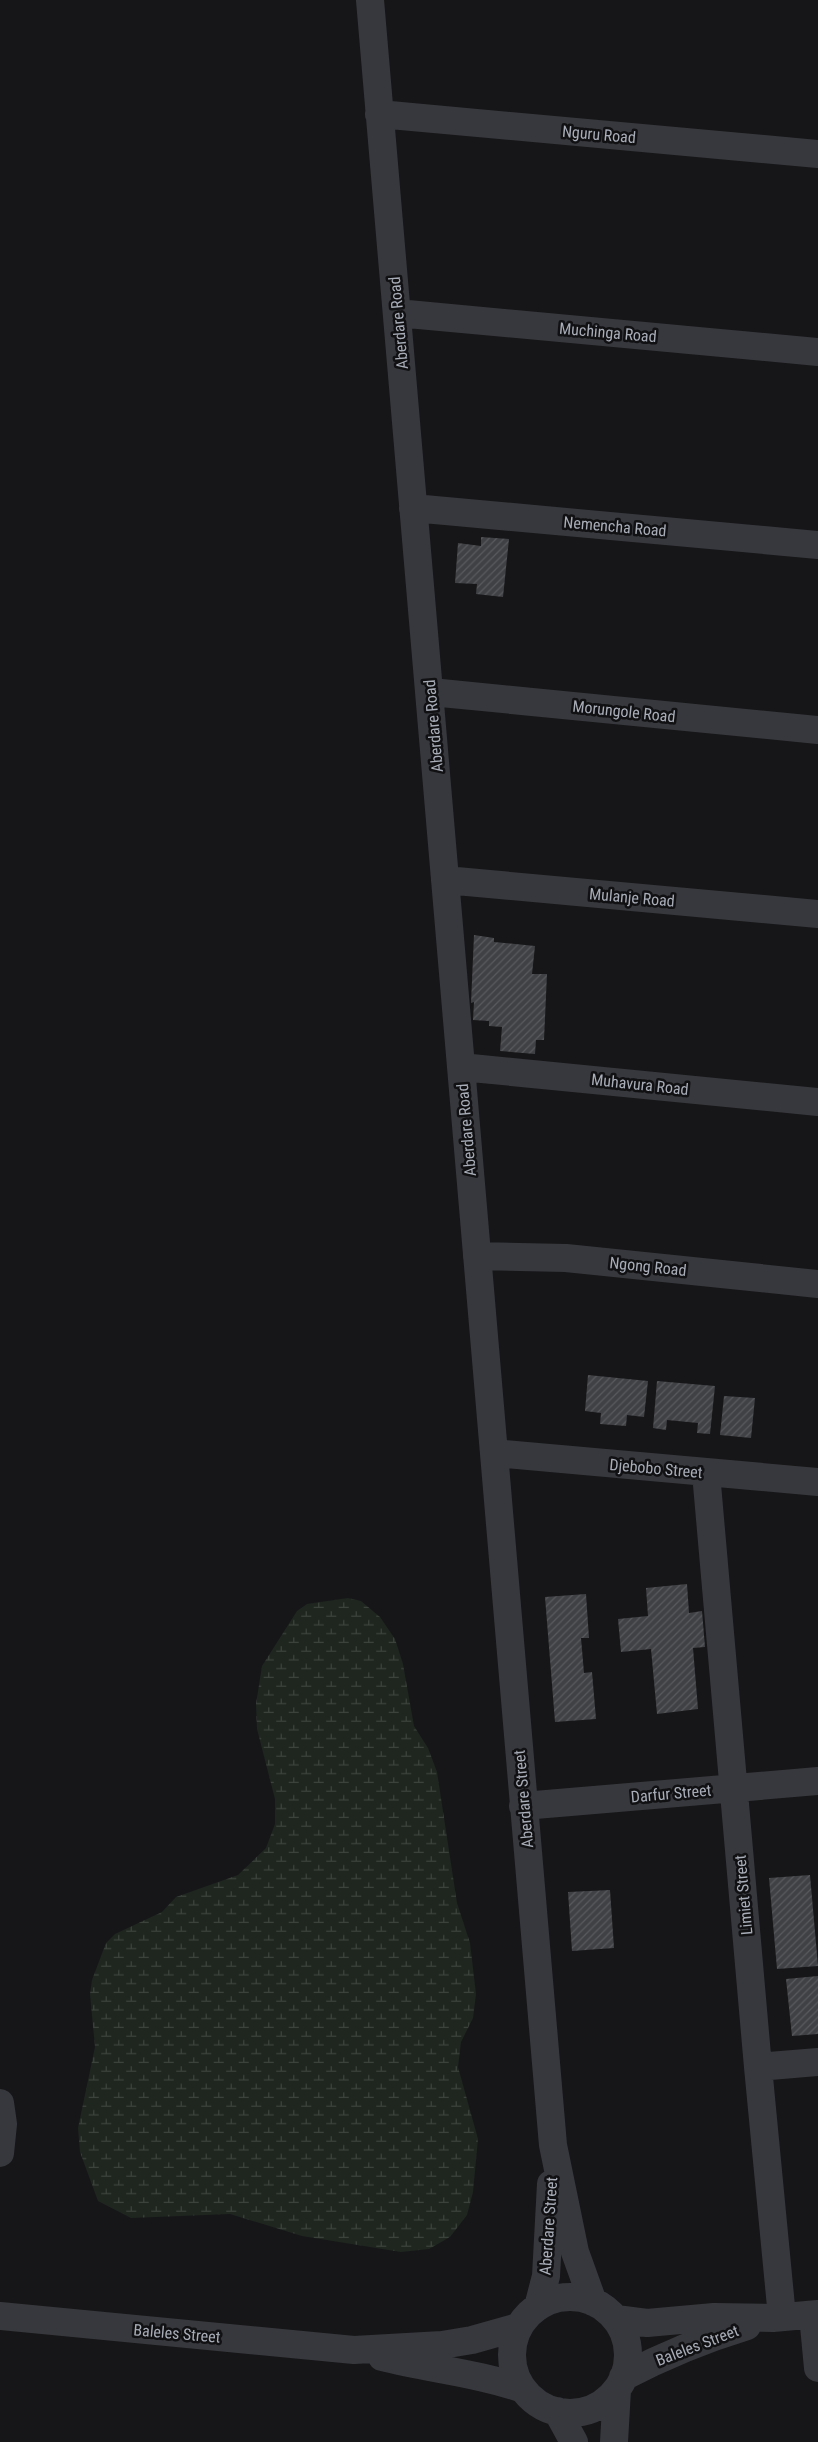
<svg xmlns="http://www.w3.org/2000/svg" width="818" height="2442" font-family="'Roboto Condensed',sans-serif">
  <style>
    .wetland { fill: url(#wetland-marsh) }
    .building { fill: url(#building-hatch) }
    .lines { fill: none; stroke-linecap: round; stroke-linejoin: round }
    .minor { stroke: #37383d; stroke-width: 28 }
    .labels { text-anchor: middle; stroke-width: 5; stroke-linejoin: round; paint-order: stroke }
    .street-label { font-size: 16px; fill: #a8adb8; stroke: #111113 }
  </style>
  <defs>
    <pattern id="wetland-marsh" width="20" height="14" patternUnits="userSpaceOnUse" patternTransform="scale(1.25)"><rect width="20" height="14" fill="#1e261f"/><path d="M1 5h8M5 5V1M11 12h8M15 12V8" fill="none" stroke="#3c433d"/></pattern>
    <pattern id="building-hatch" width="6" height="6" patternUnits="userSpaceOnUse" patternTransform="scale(1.25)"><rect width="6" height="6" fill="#404145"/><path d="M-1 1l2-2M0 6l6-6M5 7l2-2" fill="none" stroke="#595a5e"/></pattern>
  </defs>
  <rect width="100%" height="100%" fill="#161618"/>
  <!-- wetland -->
  <path class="wetland" d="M348,1598L361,1601L380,1617L395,1639L403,1664L414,1726L428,1748L437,1772L457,1903L470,1943L476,1994L473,2018L461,2042L458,2067L478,2139L473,2192L467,2215L450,2237L429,2249L401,2252L302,2236L230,2214L131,2218L98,2201L80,2152L78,2128L95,2047L90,1994L92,1980L106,1943L115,1934L162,1912L176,1897L238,1875L266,1848L275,1824V1799L257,1729L256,1704L262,1666L297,1611L307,1604Z"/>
  <!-- building -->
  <path class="building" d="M481,537L509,539L503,597L476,594L477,584L455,583L458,543L481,546Z
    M474,935L494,938V942L535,946L532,974H547L544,1040H536L535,1054L500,1051L502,1027L489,1026V1021L473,1020L474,1002L471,1003Z
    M588,1375L648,1381L644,1417L627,1415L626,1426L600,1424L601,1413L585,1411Z
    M657,1381L715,1386L710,1434L697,1433L698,1423L667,1420L666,1430L653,1428Z
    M724,1396L755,1398L751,1438L720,1435Z
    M687,1584L689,1613L702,1611L705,1647L693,1648L698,1709L657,1714L651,1649L621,1652L618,1619L648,1616L646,1588Z
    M586,1594L589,1638H581L584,1673L592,1672L596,1719L555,1722L545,1597Z
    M810,1875L818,1966L777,1969L769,1878Z
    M610,1890L614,1948L572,1951L568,1892Z
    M818,1976V2034L792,2036L786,1979Z"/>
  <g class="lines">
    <!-- minor -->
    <path class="minor" d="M370,0L553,2145L575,2252L593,2302
      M379,114L818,154
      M397,313L818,352
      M413,508L818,545
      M431,692L818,730
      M445,880L818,914
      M461,1067L818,1102
      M477,1256L566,1258L818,1284
      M494,1453L818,1482
      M706,1473L758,2067L782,2317
      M523,1806L818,1781
      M758,2067L818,2062
      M0,2103L3,2124L0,2153
      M512 2355a58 58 0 1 1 116 0a58 58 0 1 1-116 0Z
      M538,2307L546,2276L551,2184
      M813,2315L818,2368
      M0,2316L354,2350L442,2345L472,2340L518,2327
      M616,2319L647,2323L714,2317L773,2318L818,2314
      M382,2357C429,2369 477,2373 523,2389
      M623,2377C663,2356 704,2339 747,2326
      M557,2411L574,2442
      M614,2442L617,2390"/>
  </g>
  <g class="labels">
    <!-- street labels -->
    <g class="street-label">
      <text transform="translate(599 134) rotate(5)" y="6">Nguru Road</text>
      <text transform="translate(398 323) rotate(-95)" y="6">Aberdare Road</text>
      <text transform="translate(608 332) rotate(5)" y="6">Muchinga Road</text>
      <text transform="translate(615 526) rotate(5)" y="6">Nemencha Road</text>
      <text transform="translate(624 711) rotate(6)" y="6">Morungole Road</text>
      <text transform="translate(433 726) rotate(-95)" y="6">Aberdare Road</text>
      <text transform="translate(632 897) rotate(5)" y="6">Mulanje Road</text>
      <text transform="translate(640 1084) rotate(6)" y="6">Muhavura Road</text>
      <text transform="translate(466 1130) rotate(-95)" y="6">Aberdare Road</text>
      <text transform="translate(648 1266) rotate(6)" y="6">Ngong Road</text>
      <text transform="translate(656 1468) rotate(5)" y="6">Djebobo Street</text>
      <text transform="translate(671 1793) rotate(-5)" y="6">Darfur Street</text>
      <text transform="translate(523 1799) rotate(-95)" y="6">Aberdare Street</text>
      <text transform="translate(743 1895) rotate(-95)" y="6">Limiet Street</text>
      <text transform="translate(548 2226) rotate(-86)" y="6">Aberdare Street</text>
      <text transform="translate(177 2333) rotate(5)" y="6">Baleles Street</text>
      <text transform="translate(697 2345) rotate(-21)" y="6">Baleles Street</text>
    </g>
  </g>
</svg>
